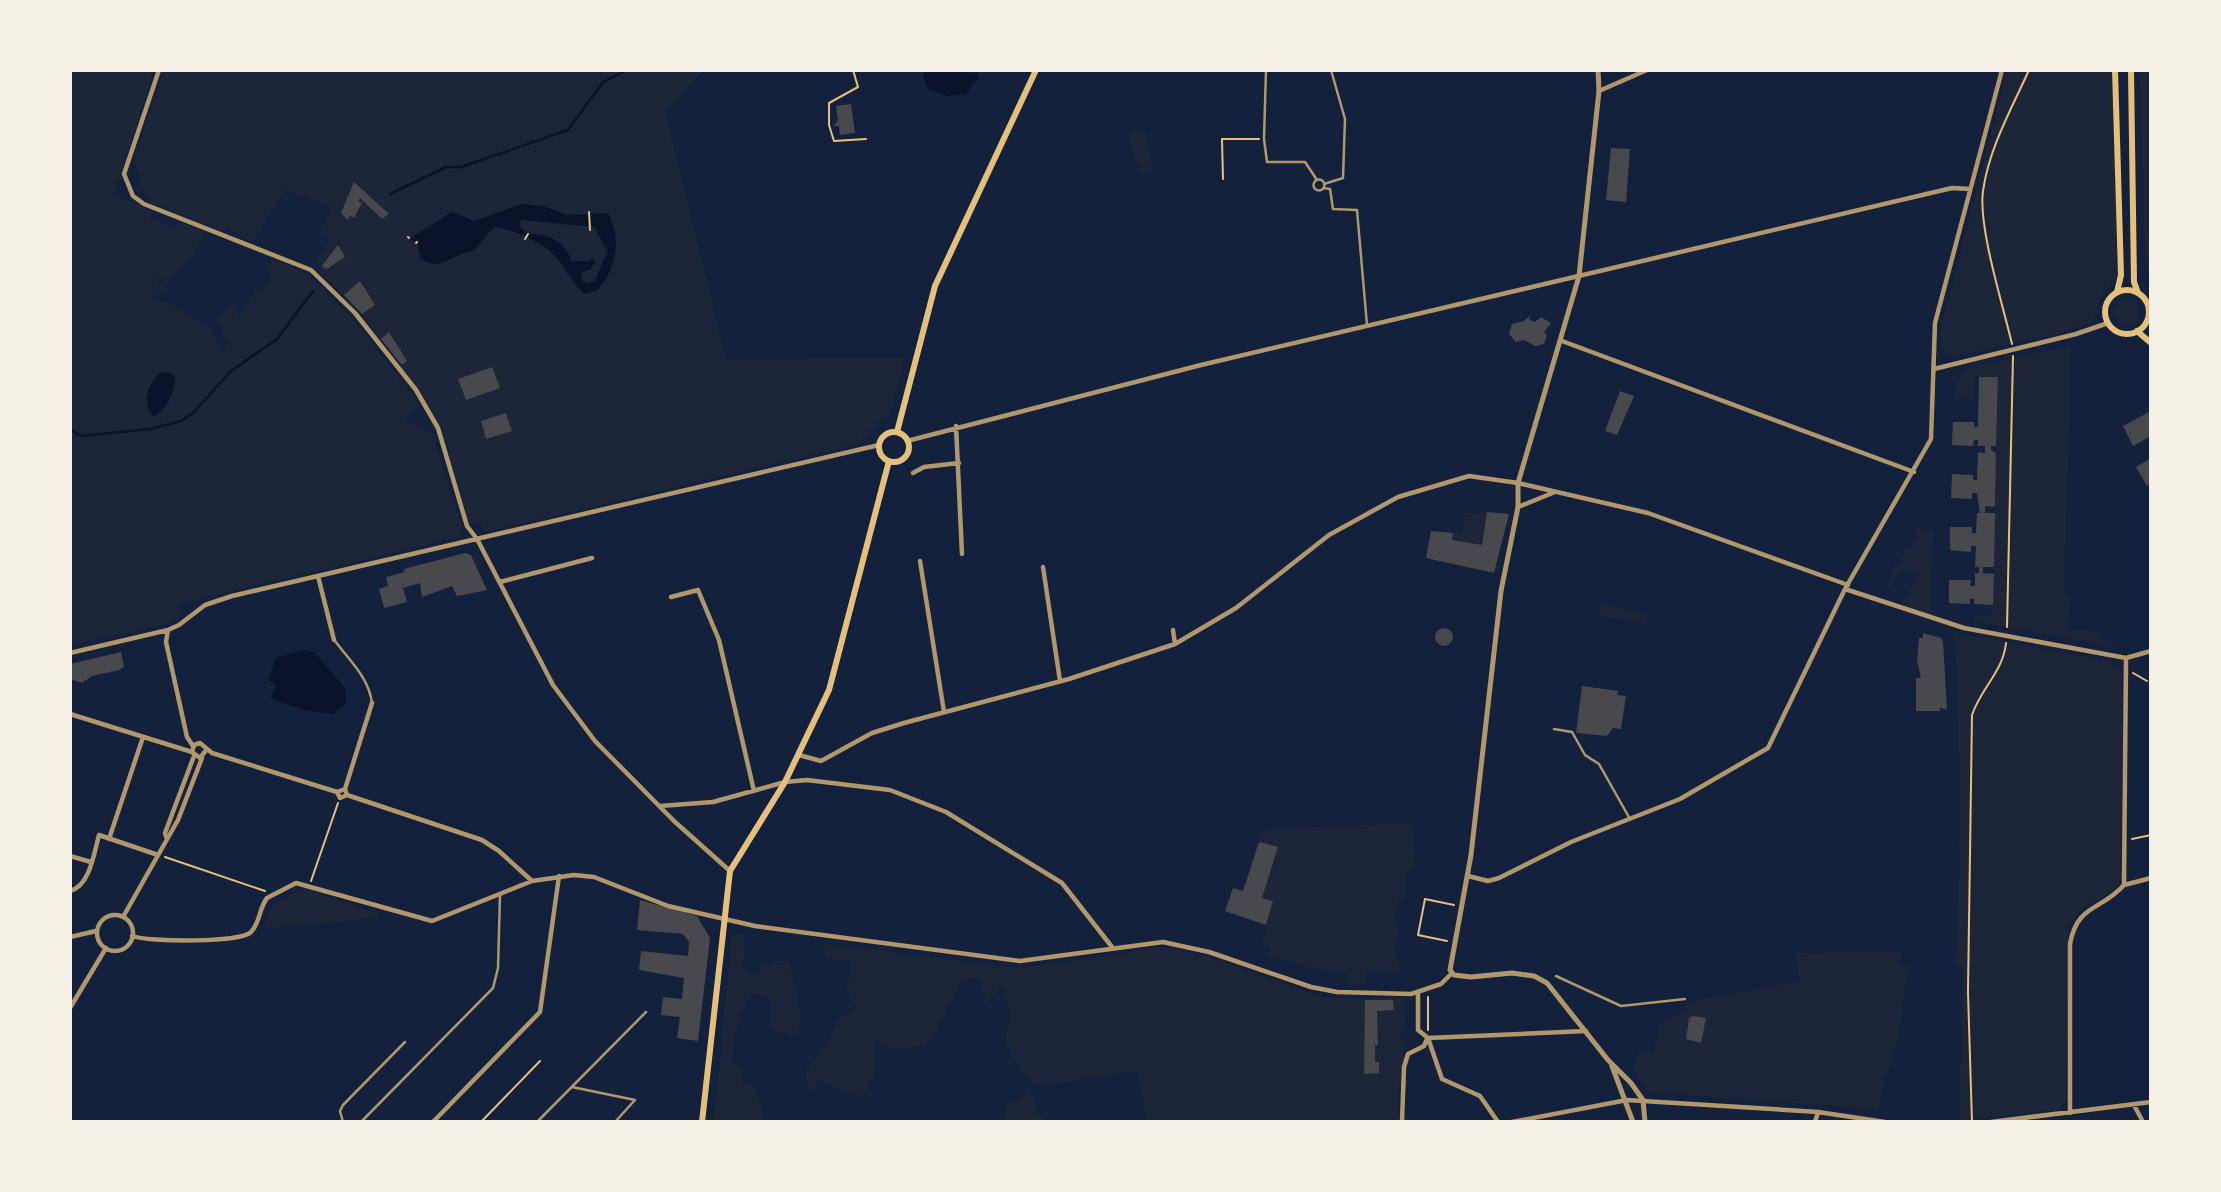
<svg xmlns="http://www.w3.org/2000/svg" width="2221" height="1192" font-family="Roboto,sans-serif">
  <style>
    .green { fill: #1d2539 }
    .water { fill: #0b132b; fill-rule: evenodd }
    .lines { fill: none; stroke-linecap: round; stroke-linejoin: round }
    .stream { stroke: #0b132b; stroke-width: 2.5 }
    .building { fill: #48494c }
    .path { stroke: #e5c07b; stroke-width: 2 }
    .service { stroke: #b1986c; stroke-width: 2.5 }
    .minor { stroke: #b1986c; stroke-width: 4.5 }
    .tertiary { stroke: #b1986c; stroke-width: 5 }
    .secondary { stroke: #e5c07b; stroke-width: 6 }
  </style>
  <rect width="100%" height="100%" fill="#14213d"/>
  <!-- green -->
  <path class="green" d="M70,70H154L114,194L152,211L149,218L175,228L178,221L205,232L195,253L168,283L154,274L158,283L169,288L154,296L153,301L168,302L210,328L223,351L227,343L214,315L221,314L233,301L238,308V318L256,289H262L272,274L267,270L273,260L304,272L350,316L411,393L418,405L405,419L431,432V430L462,528L458,537L182,603L179,619L167,624L70,645Z
    M163,70H704L665,112L726,359L904,358L892,410L857,444L486,532L480,524L469,522L444,433L430,407L362,314L323,276L317,259L330,240L319,232L333,207L285,190L253,242L227,229L223,232L147,201L134,161Z
    M2007,70H2112L2118,278L2100,297L2094,321L2057,334L1952,357L1941,348L1940,334Z
    M2140,70H2151V279L2145,258Z
    M1145,131L1153,173L1141,174L1129,141L1133,133Z
    M2113 312a13 13 0 1 1 26 0a13 13 0 1 1-26 0Z
    M2071,346L2064,595L2069,596L2068,630L2098,631L2111,646L1973,621V616H1990L1993,605L1998,377H1974L1973,399L1953,398C1958,379 1958,373 1978,365Z
    M1487,512L1482,545L1452,540L1453,533L1462,532L1464,513Z
    M1918,528L1933,531L1930,614L1901,603L1919,574L1902,569L1886,592L1895,565L1899,566L1906,547L1911,548Z
    M1601,603L1646,614L1649,625L1598,615Z
    M1951,632L2104,660L2122,672L2121,879C2113,902 2079,898 2069,926L2066,1100L2059,1110L1959,1120L1963,973L1961,964H1956L1960,825L1956,641Z
    M1412,823L1415,866L1408,871L1404,901L1398,900L1393,925L1399,926L1394,954L1404,972H1366L1367,984L1348,985L1347,974L1315,969L1268,955L1270,947L1262,946L1273,902L1262,898L1278,848L1259,842L1264,829Z
    M304,888L379,914V918L263,929L273,905Z
    M732,933L745,935L743,966L749,975L758,974L763,965C773,961 779,959 789,963C792,982 809,1021 795,1036L775,1030L771,1026V1002L765,996L754,993C738,1012 733,1037 732,1061L742,1070L741,1082L754,1087L764,1114L762,1122H714Z
    M825,944L1018,968L1163,947L1212,958L1324,998H1404L1405,1029H1401V1042L1404,1043L1401,1085L1398,1087L1399,1122H1146L1138,1071L1040,1086L1029,1082L1005,1043L1010,1012L1002,986L984,1005L981,982L974,977L962,979L940,1025L924,1047L890,1049L875,1040V1075L869,1081L864,1096L837,1090L818,1079L814,1090L807,1091L806,1071L831,1038L836,1021L857,1006L846,992L852,968L850,962L828,959L824,954Z
    M1901,951L1900,964H1909L1898,1037L1877,1109L1652,1093L1645,1089L1633,1070L1640,1050L1653,1052L1660,1025L1685,1009L1686,1002L1800,981L1795,953Z
    M1028,1094L1034,1097L1036,1110L1046,1122H1005L1006,1107L1014,1100Z"/>
  <!-- water -->
  <path class="water" d="M926,70L977,73L979,77L966,94L948,96L928,89L923,75Z
    M521,204L543,206L567,215L608,213C622,238 616,269 598,290L584,294C571,282 566,267 554,255C540,241 514,230 495,227C486,233 484,239 477,247C473,252 467,252 462,254C447,259 438,271 421,259L417,242L409,239L452,212L474,221ZM521,220L595,227L607,252L595,281L588,283L582,280V272L590,270L595,263L593,257L589,261H571C568,242 546,233 528,234L520,227Z
    M169,372L175,377C175,392 166,411 153,417C142,401 147,385 160,373Z
    M302,650L314,652L345,688L346,703L333,714L305,710L271,699L276,684L268,680L276,658Z"/>
  <g class="lines">
    <!-- stream -->
    <path class="stream" d="M390,194L446,167H461L568,130L603,82L627,70
      M70,429L81,436L150,429L181,421L193,413L231,371L277,339L313,291"/>
  </g>
  <!-- building -->
  <path class="building" d="M851,104L855,133L840,135L839,126H833L838,121L836,106Z
    M1611,148L1630,149L1626,202L1606,200Z
    M354,182L377,203L389,214L382,219L360,198L358,201L362,203L354,218L350,215L348,220L341,213Z
    M338,245L345,257L327,269L322,266Z
    M360,281L375,305L362,314L344,295Z
    M1530,316L1529,320L1535,322L1541,317L1551,323L1544,332L1547,335L1544,344L1535,346L1524,340L1516,342L1509,334L1512,324L1524,321Z
    M389,332L407,361L402,365L381,339Z
    M492,367L500,388L466,400L458,379Z
    M1979,377H1998L1996,446H1991V450L1996,453L1995,507L1985,506V513H1995L1994,567H1983V573L1994,574L1993,605L1974,604V599H1970V604L1949,603V580H1971L1970,586H1975V573H1979V567H1975L1976,546H1971V552L1950,550V527H1972V533H1976L1977,513H1980L1977,493H1972V499L1951,498L1952,474L1973,475V480H1977L1978,452L1985,453V446H1978V440H1974L1973,446L1952,445L1953,422H1974V427H1978Z
    M1620,391L1634,396L1617,435L1605,431Z
    M2151,411V436L2133,446L2123,426Z
    M506,413L512,431L486,439L481,421Z
    M2151,458V483L2147,486L2136,467Z
    M1487,512L1509,514L1494,573L1426,558L1431,531L1453,533L1452,540L1482,545Z
    M465,553L471,555L487,590L457,596L452,586L422,597L420,583L403,588L407,602L384,608L379,589L388,586L386,577L405,572L404,569Z
    M1435 637a9 9 0 1 1 18 0a9 9 0 1 1-18 0Z
    M1923,633L1941,638L1943,642L1947,709L1940,708V711H1916V678H1921L1917,660L1919,638H1923Z
    M121,652L124,667L119,670L92,676L82,683L70,679V664Z
    M1582,686L1618,691L1617,695L1626,696L1621,729L1613,728L1607,736L1576,733Z
    M1259,842L1278,847L1262,898L1273,901L1266,925L1225,911L1233,888L1243,891Z
    M640,900L697,916L710,938L698,1041L677,1038L680,1017L661,1015L663,997L682,999L684,978L639,970L641,951L688,956L689,942L683,934L637,930Z
    M1365,1000H1393L1394,1010L1377,1011L1378,1045H1375V1062H1379V1073L1364,1074Z
    M1693,1016L1706,1018L1701,1043L1686,1039L1689,1018Z"/>
  <g class="lines">
    <!-- path -->
    <path class="path" d="M853,70L858,87L829,103V125L834,141L866,139
      M1223,179L1222,139H1259
      M589,212L590,230
      M408,237L409,238
      M525,239L528,234
      M416,243L417,242
      M2012,344C2003,305 1978,227 1983,191C1989,148 2012,108 2029,70
      M2007,627L2013,356
      M2133,673L2147,681
      M2132,839L2151,835
      M165,857L265,891
      M311,881L338,803
      M1447,941L1418,935L1425,899L1454,905
      M1428,1030V997
      M481,1122L540,1061
      M1972,1122L1968,992L1972,715C1981,688 2003,672 2006,643"/>
    <!-- service -->
    <path class="service" d="M1266,70L1264,139L1267,162H1305L1317,180
      M1313.5 185a5.5 5.5 0 1 1 11 0a5.5 5.5 0 1 1-11 0Z
      M1324,184L1343,178L1345,119L1331,70
      M1323,188L1330,189L1333,209L1357,210L1367,325
      M335,641C350,661 369,678 372,703
      M1554,729L1572,732L1585,755L1599,764L1630,819
      M1556,976L1621,1006L1685,999
      M572,1087L635,1100L615,1122
      M343,1122L340,1111L343,1105L405,1042
      M361,1122L493,988L498,968L500,895
      M537,1122L646,1012"/>
    <!-- minor -->
    <path class="minor" d="M159,70L124,174L133,196L144,204L311,270L355,313L416,390L438,428L467,526L477,539L553,685L595,741L674,821L730,871
      M1599,91L1647,70
      M1562,341L1914,472
      M1934,369L2076,334L2108,323
      M956,426L962,554
      M907,441L1201,365L1952,188L1970,189
      M913,473L924,467L959,463
      M1518,507L1555,492
      M920,561L944,712
      M1043,567L1060,681
      M318,576L334,640
      M500,582L592,558
      M1845,589L1964,628L2126,658L2151,651
      M671,597L698,590L719,640L754,791
      M168,630L166,642L187,737L193,746
      M1173,630L1175,644
      M70,653L168,630L179,625L205,605L232,596L879,445
      M70,714L192,752
      M207,749L200,758L192,752L194,745L200,743L212,753L337,792L345,789L347,795L482,840L499,851L532,881
      M799,755L821,761L872,733L904,723L1069,679L1175,644L1236,608L1329,535L1398,497L1469,476L1518,483L1648,513L1848,585
      M345,789L372,703
      M337,792L340,798L347,795
      M660,806L713,802L785,782L807,780L890,790L946,812L1062,883L1112,947
      M109,839L143,737
      M167,839L165,833L194,756
      M70,856L91,862
      M1468,876L1488,881L1499,878L1571,842L1680,799L1768,748L1845,589L1931,439L1935,323L2002,70
      M2124,885L2151,878
      M70,891C90,886 94,853 99,835L158,855
      M97 933a18 18 0 1 1 36 0a18 18 0 1 1-36 0Z
      M123,917L178,820L202,758
      M132,936C148,942 241,943 251,932C260,923 259,908 267,898L296,883L432,921L532,881L574,875L594,877L668,906L755,926L1020,961L1163,942L1209,952L1311,987L1337,992L1411,994L1441,984L1451,974
      M70,937L96,931
      M1418,993V1030L1428,1038L1442,1079L1480,1096L1498,1122
      M70,1008L106,948
      M1428,1038L1586,1031
      M2134,1105L2143,1122
      M2070,1113V944C2077,904 2101,911 2124,885L2126,658
      M433,1122L540,1012L559,876
      M1402,1122L1404,1067L1408,1054L1424,1046L1427,1039
      M1512,1122L1627,1100L1818,1112L1885,1122
      M1815,1122L1818,1112
      M1991,1122L2151,1102"/>
    <!-- tertiary -->
    <path class="tertiary" d="M1598,70L1599,91L1579,276L1518,483V507L1501,591L1471,855L1450,970L1454,975L1471,977L1512,973L1534,976L1547,983L1608,1060L1631,1083L1643,1100L1645,1122
      M1612,1066L1633,1122"/>
    <!-- secondary -->
    <path class="secondary" d="M2115,70L2121,275L2117,292
      M2131,70L2134,282L2138,293
      M2105 312a22 22 0 1 1 44 0a22 22 0 1 1-44 0Z
      M2137,331L2151,343
      M897,432L935,286L1036,70
      M879 447a15 15 0 1 1 30 0a15 15 0 1 1-30 0Z
      M702,1122L730,871L785,782L829,690L889,461"/>
  </g>
  <!-- border -->
  <rect width="2221" height="1192" fill="none" stroke="#f6f1e7" stroke-width="144"/>
</svg>
